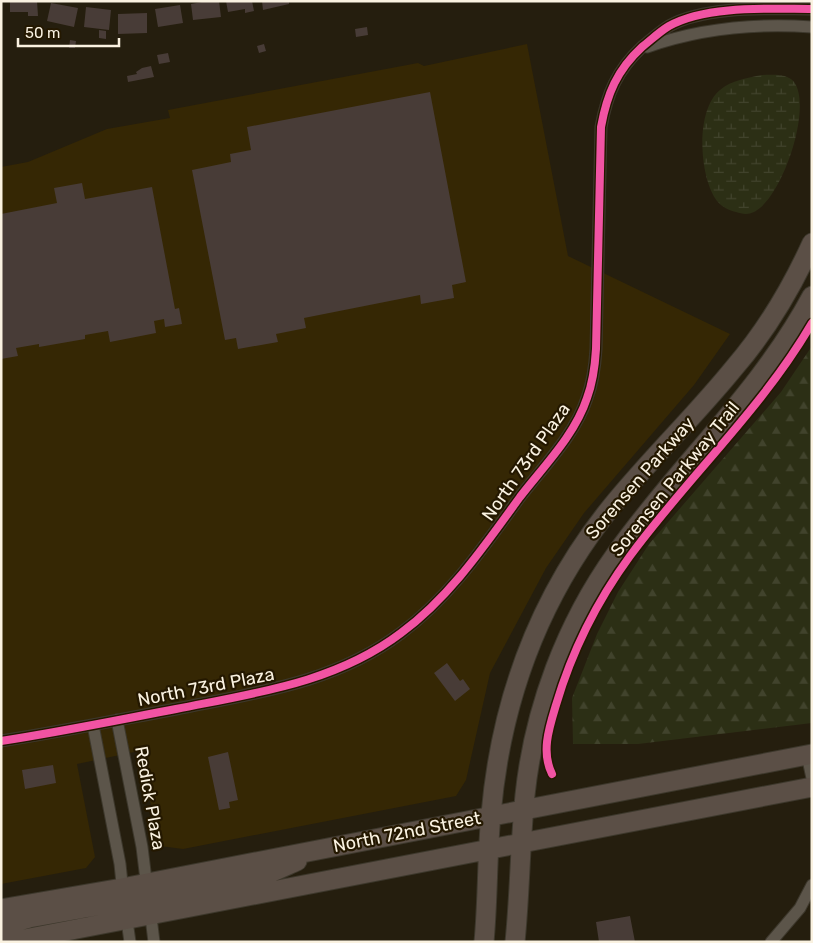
<svg xmlns="http://www.w3.org/2000/svg" width="813" height="943" font-family="Rubik,sans-serif">
  <style>
    .built { fill: #352704 }
    .forest { fill: url(#forest-firs) }
    .wetland { fill: url(#wetland-marsh) }
    .building { fill: #483c37 }
    .lines { fill: none; stroke-linecap: round; stroke-linejoin: round }
    .street-casing { stroke: #3d382c; stroke-width: 13 }
    .primary-casing { stroke: #3d382c; stroke-width: 21 }
    .street { stroke: #5c554a; stroke-width: 11 }
    .primary { stroke: #5b4f46; stroke-width: 19 }
    .cycleway-casing { stroke: #241800; stroke-width: 11 }
    .cycleway { stroke: #f153a3; stroke-width: 8 }
    .labels { text-anchor: middle; stroke-width: 4.5; stroke-linejoin: round; paint-order: stroke }
    .street-label { font-size: 18px; fill: #faf2e1; stroke: #241800 }
  </style>
  <defs>
    <pattern id="forest-firs" width="22" height="20" patternUnits="userSpaceOnUse" patternTransform="scale(1.25)"><rect width="22" height="20" fill="#2c2f15"/><path d="M5 1l3.5 6h-7zM16 11l3.5 6h-7z" fill="#41432c"/></pattern>
    <pattern id="wetland-marsh" width="20" height="14" patternUnits="userSpaceOnUse" patternTransform="scale(1.25)"><rect width="20" height="14" fill="#2c2f15"/><path d="M1 5h8M5 5V1M11 12h8M15 12V8" fill="none" stroke="#41432c"/></pattern>
  </defs>
  <rect width="100%" height="100%" fill="#251e0e"/>
  <!-- built -->
  <path class="built" d="M527,44L568,256L730,334L694,385L584,513L546,568L490,673L466,780L456,796L183,849L160,846L139,751L77,764L95,857L86,868L1,884V167L28,162L107,129L170,118L168,110L418,63L424,66Z"/>
  <!-- forest -->
  <path class="forest" d="M812,346V723L638,744H573L572,698L597,634L618,592L649,544L781,392Z"/>
  <!-- wetland -->
  <path class="wetland" d="M762,75C772,75 787,73 794,82C813,107 782,199 754,212C748,215 742,214 736,212C728,210 722,207 717,201C699,177 695,110 720,90C732,80 747,78 762,75Z"/>
  <!-- building -->
  <path class="building" d="M10,1H37L38,16H28V12H10Z
    M207,1H219L221,17L193,20L191,4Z
    M226,1H252L254,11L245,13V9L228,12Z
    M262,1H289V4L263,10Z
    M51,3L78,8L74,27L47,21Z
    M180,5L183,23L158,27L155,9Z
    M86,7L111,10L109,30L84,27Z
    M147,13V33L118,34V14Z
    M367,27L368,35L356,37L355,29Z
    M99,30L106,31V39L99,38Z
    M70,40L76,41L75,48H69Z
    M264,44L266,51L259,53L257,46Z
    M168,53L170,62L159,64L157,55Z
    M151,66L154,77L128,82L127,76L137,74L136,72L142,68Z
    M430,92L466,282L452,285L454,298L421,304L420,295L304,318L306,328L276,334L278,342L238,349L236,338L225,340L192,170L231,162L230,154L251,150L247,127Z
    M82,183L85,199L152,187L175,309L179,308L182,324L165,327L164,319L154,321L156,333L110,342L108,331L85,335V339L39,347V344L16,348L18,356L1,359V214L57,203L54,188Z
    M447,663L460,681L463,679L470,689L455,701L434,673Z
    M228,752L238,800L229,802L230,808L219,810L208,757Z
    M53,765L56,783L25,789L22,770Z
    M630,916L635,942H599L596,922Z"/>
  <g class="lines">
    <!-- street casing -->
    <g class="street-casing">
      <path id="street" d="M647,47C701,28 755,23 812,27
        M117,720L142,847L147,888
        M93,725L120,864L123,893
        M1,741C60,732 118,720 176,709C255,693 335,683 401,633C450,597 485,545 520,497C543,467 575,435 587,398C593,382 595,366 596,349L601,127C607,94 617,70 642,47C651,40 659,32 669,26C706,5 770,9 812,9
        M807,755L812,778
        M150,909L154,942
        M126,914L130,942
        M771,942L800,908L812,885"/>
    </g>
    <!-- primary casing -->
    <g class="primary-casing">
      <path id="primary" d="M1,909L122,888L812,754
        M134,911C163,890 207,892 241,883C261,878 279,869 297,861
        M1,926L29,918L124,901L140,893L144,886
        M9,942L812,787
        M484,942C488,899 487,856 491,814C501,700 540,595 612,506C651,458 695,416 734,368C766,331 792,287 812,243
        M515,942C520,893 520,844 525,795C534,709 566,624 616,554C678,466 761,392 812,296"/>
    </g>
    <!-- street -->
    <use href="#street" class="street"/>
    <!-- primary -->
    <use href="#primary" class="primary"/>
    <!-- cycleway casing -->
    <g class="cycleway-casing">
      <path id="cycleway" d="M1,741C60,732 118,720 176,709C255,693 335,683 401,633C450,597 485,545 520,497C543,467 575,435 587,398C593,382 595,366 596,349L601,127C607,94 617,70 642,47C651,40 659,32 669,26C706,5 770,9 812,9
        M552,774C541,752 549,728 556,705C572,651 597,601 630,556C688,477 762,409 812,323"/>
    </g>
    <!-- cycleway -->
    <use href="#cycleway" class="cycleway"/>
  </g>
  <g class="labels">
    <!-- street labels -->
    <g class="street-label">
      <text transform="translate(526 462) rotate(-55)" y="6">North 73rd Plaza</text>
      <text transform="translate(640 478) rotate(-49)" y="6">Sorensen Parkway</text>
      <text transform="translate(675 479) rotate(-51)" y="6">Sorensen Parkway Trail</text>
      <text transform="translate(206 687) rotate(-11)" y="6">North 73rd Plaza</text>
      <text transform="translate(150 798) rotate(80)" y="6">Redick Plaza</text>
      <text transform="translate(407 832) rotate(-11)" y="6">North 72nd Street</text>
    </g>
  </g>
  <!-- border -->
  <rect width="813" height="943" fill="none" stroke="#faf2e1" stroke-width="5"/>
  <!-- scale -->
  <path d="M18 38v8h101v-8" fill="none" stroke="#faf2e1" stroke-width="2.5"/>
  <text x="25" y="38" font-size="15" fill="#faf2e1" stroke="#241800" stroke-width="4" paint-order="stroke">50 m</text>
</svg>
